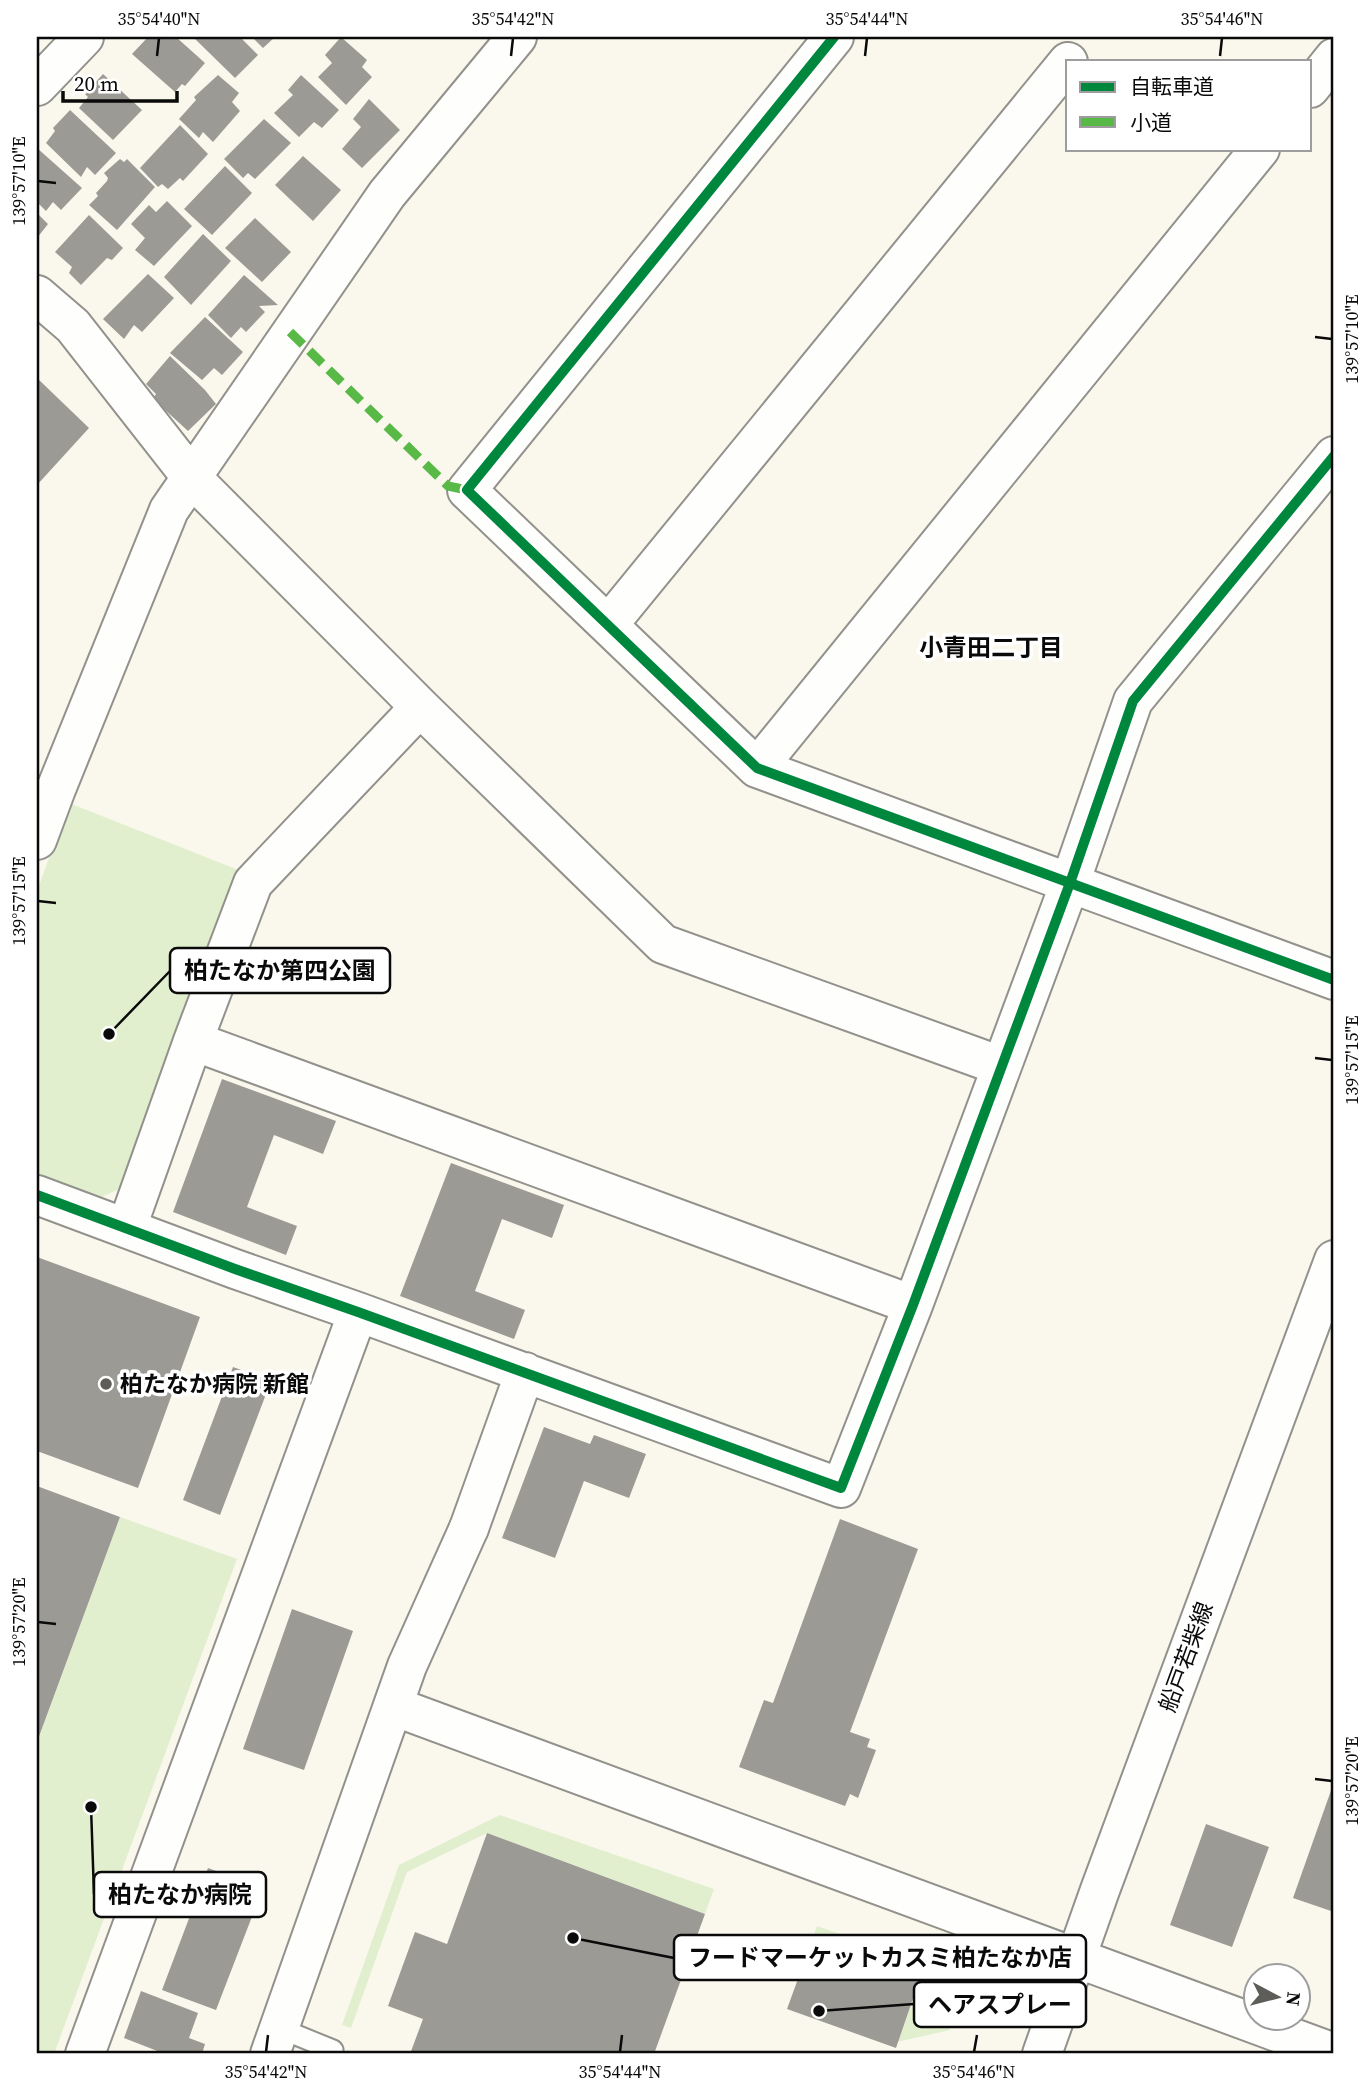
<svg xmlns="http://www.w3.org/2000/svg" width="1371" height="2091" font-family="'Source Serif 4','Noto Sans JP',serif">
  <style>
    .green { fill: #e1efce }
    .building { fill: #9c9a94 }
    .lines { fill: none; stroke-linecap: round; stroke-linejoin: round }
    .service-casing { stroke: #92918c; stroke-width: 23 }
    .minor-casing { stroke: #92918c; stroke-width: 42 }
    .tertiary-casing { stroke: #92918c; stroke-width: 42 }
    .service { stroke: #fefefc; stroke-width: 19 }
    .minor { stroke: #fefefc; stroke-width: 38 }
    .tertiary { stroke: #fefefc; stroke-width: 38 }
    .quiet { stroke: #58b947; stroke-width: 9; stroke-dasharray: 18 9; stroke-linecap: butt }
    .cycleway-casing { stroke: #fff; stroke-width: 15 }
    .cycleway { stroke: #00873e; stroke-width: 10 }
    .ticks { fill: none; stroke: #0a0a0a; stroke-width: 2.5 }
    .poi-dot { fill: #5e5d59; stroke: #fff; stroke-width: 2.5 }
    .labels { text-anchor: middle; stroke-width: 7; stroke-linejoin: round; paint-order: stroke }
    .poi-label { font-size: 23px; font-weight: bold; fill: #0a0a0a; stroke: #fff; text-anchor: start }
    .street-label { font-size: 23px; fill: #0a0a0a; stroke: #fff }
    .neighbourhood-label { font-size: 24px; font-weight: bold; fill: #0a0a0a; stroke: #fff }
    .leader { fill: none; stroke: #0a0a0a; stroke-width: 2.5 }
    .callout-dot { fill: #0a0a0a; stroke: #fff; stroke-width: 2.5 }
    .callout { fill: #fff; stroke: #0a0a0a; stroke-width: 2.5 }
    .callout-label { font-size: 24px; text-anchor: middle; font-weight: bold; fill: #0a0a0a }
    .neatline { fill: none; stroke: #0a0a0a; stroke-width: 2.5 }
    .ticks-label { font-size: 18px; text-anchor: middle; fill: #0a0a0a }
  </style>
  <rect width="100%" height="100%" fill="#faf8ed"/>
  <!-- green -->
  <path class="green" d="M69,803L241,871L126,1186L97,1199L37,1176V891Z
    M120,1517L237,1559L54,2054H37V1743Z
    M500,1815L714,1889L705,1914L487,1833L407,1872L351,2028L342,2025L399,1865Z
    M817,1926L919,1962L950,2030L897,2042L919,1981L811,1943Z"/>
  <!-- building -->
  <path class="building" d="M148,37H176L205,63L185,86L182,84L175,92L132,54Z
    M193,37H240L258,55L235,78Z
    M252,37H275L263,48Z
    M341,37L367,60L362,67L372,77L346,105L318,77L332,63L325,55Z
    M103,74L142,110L113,140L79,108L88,97L85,94Z
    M218,75L239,93L232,102L240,111L213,142L203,132L199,138L179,119L196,100L194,97Z
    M301,75L339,110L322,128L314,122L299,137L274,113L293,95L288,90Z
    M369,99L400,130L362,168L342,149L361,127L353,119Z
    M70,110L116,153L95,175L87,167L81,177L46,143L55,131L53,128Z
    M264,119L291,143L255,179L248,173L243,178L224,159Z
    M180,125L208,154L183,181L180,178L168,189L162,184L158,187L140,168Z
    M37,148L82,188L61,210L53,202L46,211L37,202Z
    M303,156L341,190L313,221L275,185Z
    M120,159L124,162L127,159L155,187L117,230L89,205L98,196L96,193L107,181L108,178L104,173Z
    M225,166L252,193L212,235L184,209Z
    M167,201L192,226L154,266L135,250L145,238L131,224L149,205L156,212Z
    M37,213L48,224L37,238Z
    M89,215L123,248L112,260L107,258L81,285L69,273L72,267L55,252Z
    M255,218L291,252L262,282L225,248Z
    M203,234L231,261L191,305L164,277Z
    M148,274L174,298L142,332L134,325L124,339L103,319Z
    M244,275L278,305L259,306L265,312L246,332L241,327L231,338L208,315Z
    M205,317L243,352L222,375L214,368L202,380L170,353Z
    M170,356L205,390L216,404L188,431L153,399L156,394L146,384Z
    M37,378L89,428L37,485Z
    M222,1079L336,1121L323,1154L274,1135L247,1207L297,1226L286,1255L173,1212Z
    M451,1163L564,1205L552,1238L502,1219L475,1291L525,1310L514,1339L400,1296Z
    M37,1257L200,1317L138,1488L37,1451Z
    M233,1367L271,1381L220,1515L183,1500Z
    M544,1427L590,1444L594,1435L646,1454L629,1498L584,1481L555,1558L502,1538Z
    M37,1486L120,1517L37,1742Z
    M840,1519L918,1549L850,1732L870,1739L867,1747L876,1750L858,1798L850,1794L845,1806L739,1767L764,1700L773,1703Z
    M292,1609L353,1631L304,1770L243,1749Z
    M1334,1782V1912L1293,1898Z
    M1206,1824L1269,1847L1232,1947L1170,1925Z
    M487,1833L705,1914L654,2054H410L423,2019L388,2006L415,1932L447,1944Z
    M208,1868L263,1888L216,2010L162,1990Z
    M811,1943L919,1981L896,2048L787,2009Z
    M141,1991L198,2013L189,2038L205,2044L202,2054H192L184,2051L183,2054H165L124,2038Z"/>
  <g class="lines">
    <!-- service casing -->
    <g class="service-casing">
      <path id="service" d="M279,2028L333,2050"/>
    </g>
    <!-- minor casing -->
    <g class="minor-casing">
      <path id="minor" d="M834,37L467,490L757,768L1334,980
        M37,86L84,37
        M1310,88L1334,58
        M37,295L73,326L192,478L420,707L663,944L1001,1066
        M608,625L1068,62
        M757,768L1260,149
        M37,840L56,789L169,510L387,194L517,37
        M193,1041L913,1305
        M37,1195L235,1269L358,1312L841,1488L913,1305L1070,883L1133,701L1334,456
        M127,1227L193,1041L253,883L420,707
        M469,1528L525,1372
        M85,2054L358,1312"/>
    </g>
    <!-- tertiary casing -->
    <g class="tertiary-casing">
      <path id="tertiary" d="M393,1706L1334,2053
        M270,2054L407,1666L469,1528
        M1042,2054L1100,1890L1334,1260"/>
    </g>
    <!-- service -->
    <use href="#service" class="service"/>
    <!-- minor -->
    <use href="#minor" class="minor"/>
    <!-- tertiary -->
    <use href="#tertiary" class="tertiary"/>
    <!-- quiet -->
    <path class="quiet" d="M290,332L448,486L467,490"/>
    <!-- cycleway casing -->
    <g class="cycleway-casing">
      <path id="cycleway" d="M834,37L467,490L757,768L1334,980
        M37,1195L235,1269L358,1312L841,1488L913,1305L1070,883L1133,701L1334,456"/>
    </g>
    <!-- cycleway -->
    <use href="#cycleway" class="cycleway"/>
  </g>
  <!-- ticks -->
  <path class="ticks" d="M157,56L159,38M511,56L513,38M865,56L867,38M1220,56L1222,38M38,181L56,183M1315,337L1332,339M38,901L56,903M1315,1058L1332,1060M38,1622L56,1624M1315,1779L1332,1781M266,2052L268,2035M620,2052L622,2035M974,2052L977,2035"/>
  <!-- markers -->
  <circle class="poi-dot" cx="106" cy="1384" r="7"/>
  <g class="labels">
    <!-- poi labels -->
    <g class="poi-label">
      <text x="120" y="1392">柏たなか病院 新館</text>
    </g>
    <!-- street labels -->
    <g class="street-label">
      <text transform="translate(1186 1657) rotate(-70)" y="8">船戸若柴線</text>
    </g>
    <!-- neighbourhood labels -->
    <g class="neighbourhood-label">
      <text x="991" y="656">小青田二丁目</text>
    </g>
  </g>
  <!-- callouts -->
  <path class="leader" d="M109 1034L170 971M91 1807L94 1894M573 1938L674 1958M819 2011L914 2004"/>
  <g class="callout-dot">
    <circle cx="109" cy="1034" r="7"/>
    <circle cx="91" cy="1807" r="7"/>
    <circle cx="573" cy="1938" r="7"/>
    <circle cx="819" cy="2011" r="7"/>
  </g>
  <g class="callout">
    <rect x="170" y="948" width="220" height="45" rx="7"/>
    <rect x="94" y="1872" width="172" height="45" rx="7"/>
    <rect x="674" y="1935" width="412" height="45" rx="7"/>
    <rect x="914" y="1982" width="172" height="45" rx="7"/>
  </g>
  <g class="callout-label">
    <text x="280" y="979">柏たなか第四公園</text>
    <text x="180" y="1903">柏たなか病院</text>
    <text x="880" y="1966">フードマーケットカスミ柏たなか店</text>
    <text x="1000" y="2013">ヘアスプレー</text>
  </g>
  <!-- border -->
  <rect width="1371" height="2091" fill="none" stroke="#ffffff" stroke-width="77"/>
  <!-- legend -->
  <rect x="1066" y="60" width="245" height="91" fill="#ffffff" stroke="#9d9d9d" stroke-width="2"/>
  <rect x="1080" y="82" width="35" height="10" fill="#00873e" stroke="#9d9d9d" stroke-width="2"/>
  <text x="1130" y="94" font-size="21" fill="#0a0a0a">自転車道</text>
  <rect x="1080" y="117" width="35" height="10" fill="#58b947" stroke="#9d9d9d" stroke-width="2"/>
  <text x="1130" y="130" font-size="21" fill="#0a0a0a">小道</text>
  <!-- north arrow -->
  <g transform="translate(1277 1997) rotate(97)"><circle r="33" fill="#ffffff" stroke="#9d9d9d" stroke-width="2"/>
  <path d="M0-5L12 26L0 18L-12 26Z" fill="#5e5d59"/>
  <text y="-10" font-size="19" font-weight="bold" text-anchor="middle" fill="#0a0a0a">N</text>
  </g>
  <!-- scale -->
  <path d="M63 91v10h114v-10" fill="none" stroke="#0a0a0a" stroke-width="3.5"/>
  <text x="74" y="91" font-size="21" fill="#0a0a0a" stroke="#ffffff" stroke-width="5" paint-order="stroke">20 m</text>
  <rect x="38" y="38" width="1294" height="2014" class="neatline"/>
  <g class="ticks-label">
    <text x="159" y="25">35°54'40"N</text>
    <text x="513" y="25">35°54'42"N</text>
    <text x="867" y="25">35°54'44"N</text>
    <text x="1222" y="25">35°54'46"N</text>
    <text transform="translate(19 181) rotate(-90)" y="6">139°57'10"E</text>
    <text transform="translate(1352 339) rotate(-90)" y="6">139°57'10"E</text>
    <text transform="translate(19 901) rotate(-90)" y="6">139°57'15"E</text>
    <text transform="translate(1352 1060) rotate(-90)" y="6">139°57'15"E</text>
    <text transform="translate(19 1622) rotate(-90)" y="6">139°57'20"E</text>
    <text transform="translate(1352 1781) rotate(-90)" y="6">139°57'20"E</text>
    <text x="266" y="2078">35°54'42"N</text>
    <text x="620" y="2078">35°54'44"N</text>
    <text x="974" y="2078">35°54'46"N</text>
  </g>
</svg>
